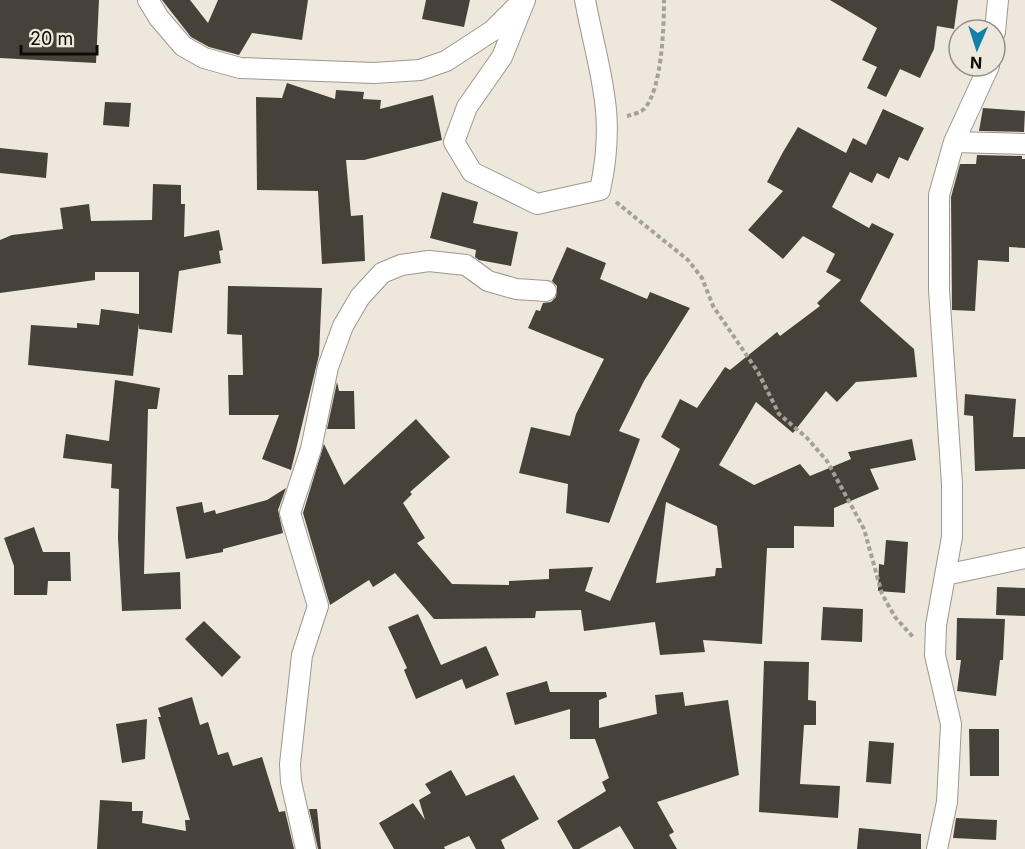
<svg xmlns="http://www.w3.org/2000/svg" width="1025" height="849" font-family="Inter,sans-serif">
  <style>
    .building { fill: #474239; fill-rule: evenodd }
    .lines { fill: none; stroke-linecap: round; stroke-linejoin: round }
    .street-casing { stroke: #9e978d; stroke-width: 22 }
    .path { stroke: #a6a198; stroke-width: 4; stroke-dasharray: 4.5 3; stroke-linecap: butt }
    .street { stroke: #fff; stroke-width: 20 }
  </style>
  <rect width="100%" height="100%" fill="#eee7dc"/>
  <!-- building -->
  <path class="building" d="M0,0H99L96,63L0,58Z
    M162,0H190L208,23L218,0H308L302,40L252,33L239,55L209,47L191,37Z
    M426,0H470L464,27L422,19Z
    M830,0H958L954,29L937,26L934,49L920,78L900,69L886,97L867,88L877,67L862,60L877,28Z
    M287,83L335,99L336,90L364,92L363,99L381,100L380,109L433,95L442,140L364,160H346L351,216L363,215L365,261L322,264L318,191L257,190L256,97L282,98Z
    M105,102L131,103L129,127L103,125Z
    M983,108L1025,111L1024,132L979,131Z
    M883,109L924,128L908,161L899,157L889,179L877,173L872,183L850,172L832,207L869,228L872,223L894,234L860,301L914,349L917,377L856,382L837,402L826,391L793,433L756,402L719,465L754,485L800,464L810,476L851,459L848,452L912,439L916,460L870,469L879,489L834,508V527L794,526V548H767L762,644L703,640L705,652L660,655L655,622L584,631L581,610L536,611L535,618L434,619L395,573L373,587L369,580L330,605L303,513L324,444L344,485L416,419L450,457L410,492L412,494L403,503L425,538L417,543L452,584L509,585V581L549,579V569L593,567L585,591L610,601L680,449L661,437L680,399L697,408L725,367L730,370L777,332L780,336L820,306L817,303L841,280L826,272L835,254L803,236L783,259L748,230L783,191L767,182L783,152L798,127L846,153L853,138L866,145ZM666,502L717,526L722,568H716L715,576L656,583Z
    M0,148L48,153L46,178L0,173Z
    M977,155L1022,156V159H1025V248L1009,247V262L978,260L975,311L952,310L951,197L960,164H976Z
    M153,184L181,185V204H185L184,237L219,230L223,250L219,251L221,263L179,271L172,333L139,329V323L133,376L28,365L31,325L77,328V323L99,325L101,309L139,314V272H95V280L0,293V240L12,235L63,229L60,208L89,204L91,221L152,220Z
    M442,192L478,202L473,223L518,232L511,266L479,260L475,257L476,250L430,238Z
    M567,247L606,263L600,279L647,299L650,292L690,308L644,381L619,431L640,439L609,523L566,513L568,484L519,473L531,427L570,436L576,414L604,359L528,328L536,310L540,311L543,303L551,302L556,297L557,286L552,281Z
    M228,286L322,288L319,355L291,470L262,459L279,415H229L228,375H243L242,335L227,334Z
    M115,380L160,388L157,409H148L144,574L180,572L181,609L122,611L118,538L119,489L111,488L112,464L63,458L66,434L109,441Z
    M337,382L339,391H354L355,429H327Z
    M965,394L1016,399L1013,437H1025V469L975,471L973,416L964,415Z
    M286,488L278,510L283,533L223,549V552L186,559L176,507L202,502L204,513L215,510L216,514L267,500Z
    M34,527L43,552H70L71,581H48L47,595H14V566L4,538Z
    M886,540L908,542L905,593L878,591L879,564L884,565Z
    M997,587L1025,588V616L996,615Z
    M823,607L863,609L862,642L821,640Z
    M418,614L441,665L486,646L499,675L466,689L462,679L416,699L404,670L407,668L388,627Z
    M957,618L1005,619L1003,660H1000L996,696L957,691L961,660H956Z
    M204,621L241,657L222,677L185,639Z
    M764,661L809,662L808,700L816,701V725H804L800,784L840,786L838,818L759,812Z
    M547,681L550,692H606L607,697L599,700V728L657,714L655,695L683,692L685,706L728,700L739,775L657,802L674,832L669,835L677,849H634L620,826L579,849H573L557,821L606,791L602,782L609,778L595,739H570V709L515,725L506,693Z
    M192,697L200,725L208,722L218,755L228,752L233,766L262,757L279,812L285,811L294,849H97L100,800L132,802V811H143L142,823L186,831L185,820H190L158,717H161L158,708Z
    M147,719L145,759L122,763L116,724Z
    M969,729H999V776H970Z
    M869,741L894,743L891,784L866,782Z
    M451,770L466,796L514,775L539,819L501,840L505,849H476L469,836L444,847L445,849H394L379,823L413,803L425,820L419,800L431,793L425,784Z
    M309,809H317L321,849H318Z
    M956,818L997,820L996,840L953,838Z
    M859,828L921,834V849H857Z"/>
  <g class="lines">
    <!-- street casing -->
    <g class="street-casing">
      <path id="street" d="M148,0L159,18L183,46L204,58L240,68L374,73L420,70L446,61L492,31L519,4
        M525,0L502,57L467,107L454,142L472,172L537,204L600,190C617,113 599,74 585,0
        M995,32L998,0
        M954,142L1025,144
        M945,575L1025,558
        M306,849L291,782L290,764L302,655L318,606L290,513L311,449L328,367L343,326L360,297L382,273L401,265L429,261L466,265L488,281L516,289L546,291
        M937,849L947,802L951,724L935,655L936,625L952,537V484L939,290V195L954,142L989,66"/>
    </g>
    <!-- path -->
    <path class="path" d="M627,116C632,115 639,113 644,109C662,90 664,26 664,0
      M616,202L688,260L702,278L713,306L758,372L779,414L807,438L827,461L864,529L882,594L895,617L913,637"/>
    <!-- street -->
    <use href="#street" class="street"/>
  </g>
  <!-- north arrow -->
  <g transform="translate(977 48) rotate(183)"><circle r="28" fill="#eee7dc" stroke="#948f87" stroke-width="1.5"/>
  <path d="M0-4.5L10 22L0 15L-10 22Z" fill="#1081a8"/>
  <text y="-9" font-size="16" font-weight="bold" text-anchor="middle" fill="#0e0b08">N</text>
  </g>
  <!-- scale -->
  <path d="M21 45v9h76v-9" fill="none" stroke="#0e0b08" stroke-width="3"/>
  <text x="30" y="45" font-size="18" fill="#0e0b08" stroke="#eee7dc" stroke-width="4.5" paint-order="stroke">20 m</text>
</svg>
